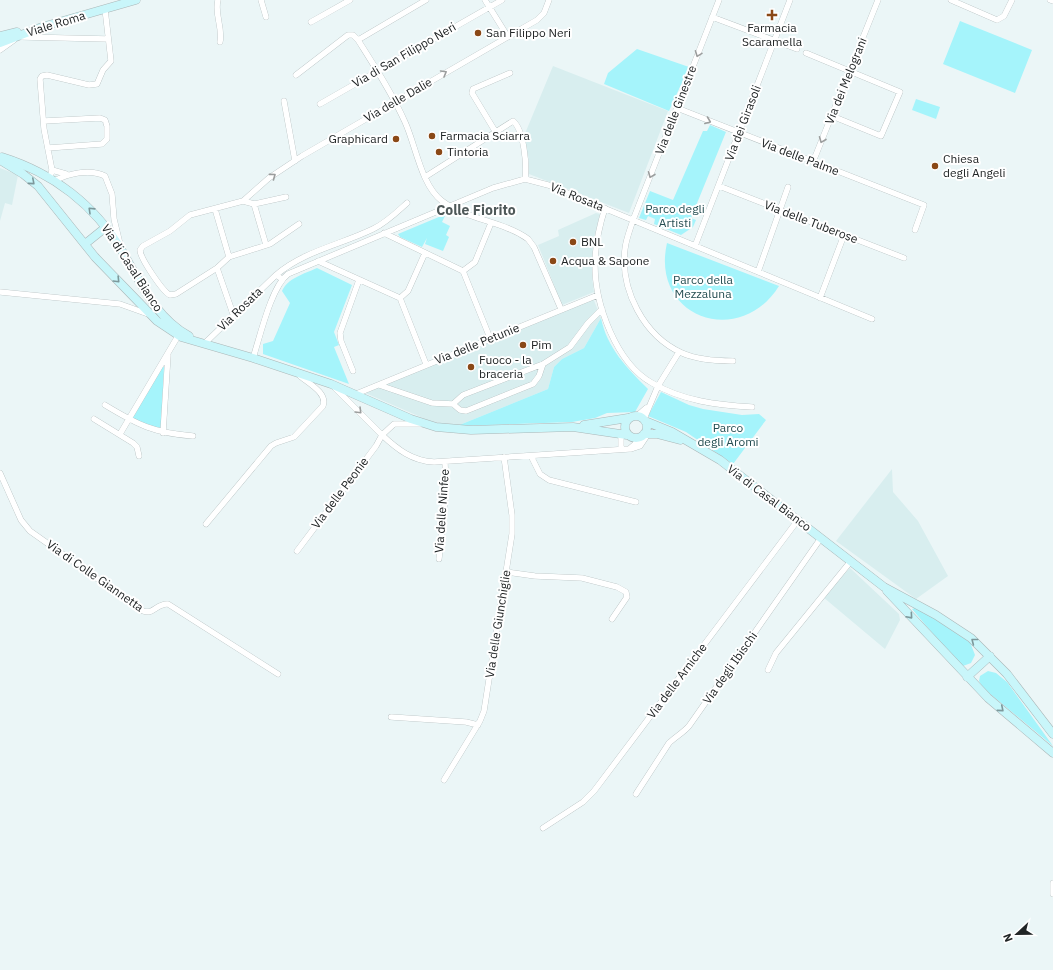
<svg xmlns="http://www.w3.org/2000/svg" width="1053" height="970" font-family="'IBM Plex Sans',sans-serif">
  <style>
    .built { fill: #d8eeef }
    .green { fill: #a5f4fb }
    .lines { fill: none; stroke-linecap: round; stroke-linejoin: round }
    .street-casing { stroke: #abb6b7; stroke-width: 6 }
    .secondary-casing { stroke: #abb6b7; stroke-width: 9 }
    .street { stroke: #fff; stroke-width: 5.5 }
    .secondary { stroke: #c9f6fa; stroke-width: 8 }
    .oneway { stroke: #9b9d9d }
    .oneway2 { stroke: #7d989b }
    .poi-dot { fill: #8a4816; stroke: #fff; stroke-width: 1.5 }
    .labels { text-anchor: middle; stroke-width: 4; stroke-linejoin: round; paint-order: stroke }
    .street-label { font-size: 12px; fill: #212526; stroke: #fff }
    .poi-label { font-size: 12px; fill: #212526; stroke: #fff; text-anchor: start }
    .park-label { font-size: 12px; fill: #244d51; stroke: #fff }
    .quarter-label { font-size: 14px; font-weight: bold; fill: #4e5858; stroke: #fff }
  </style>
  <rect width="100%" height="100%" fill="#ebf6f7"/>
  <!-- built -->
  <path class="built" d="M553,66L668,111L629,213L529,174V161L524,136Z
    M0,168L18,175L12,205L5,203L0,221Z
    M596,213L600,214L593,242L592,277L594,292L562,305L538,245L559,236L558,230Z
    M593,298L601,318L584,348L562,359L554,367L548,389L457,426L432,422L363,392Z
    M892,469L893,492L918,521L948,576L916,599L836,541Z
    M850,568L899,614L900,620L885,649L823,597Z"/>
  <!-- green -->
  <path class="green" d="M960,21L1032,50L1015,93L943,64Z
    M637,49L689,67L669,111L604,84L608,73Z
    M916,99L940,107L936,119L912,110Z
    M710,125L726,132L691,218L696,220L693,227L681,235L654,224L655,219L648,216L646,220L639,218L650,191L673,200L703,131H707Z
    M446,214L442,222L450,226L446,235L449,237L443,251L425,244L427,238L422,247L400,237L398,234Z
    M667,243L779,286C740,349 650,318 667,243Z
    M317,268L352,285L334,332L339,345L334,347L349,384L263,354V344L273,341L290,303L282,291C288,278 304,274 317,268Z
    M601,318C607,348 627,368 648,389L635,412L607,413L595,418L572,422L457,426L548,389L554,367L562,359L584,348Z
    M161,367H164L161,428L158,430L132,419V416Z
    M661,392L689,405L703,409L742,415L759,414L766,420L733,464L686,432L648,416Z
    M915,608L923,611L970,642L975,655L971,663L963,666L955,660L912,609Z
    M988,671L996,673L1007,682L1053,746L983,688L979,681L980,676Z"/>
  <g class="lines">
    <!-- street casing -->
    <g class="street-casing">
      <path id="street" d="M218,0C214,14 223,27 220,42
        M261,0L266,17
        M485,0L508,37
        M719,0L633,220C630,230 626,239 625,249C620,290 644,336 682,353C698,360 716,361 733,361
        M951,0L997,20L1004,16L1012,0
        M1050,0L1053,1
        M712,17L797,49
        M311,22L350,0
        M22,37L108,39
        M358,40C375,67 392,93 405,122C416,146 421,185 442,201C467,220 503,221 528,239L534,247L561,309
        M0,50L14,40
        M806,53L900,92L881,136L832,116
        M296,75L348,35H353L358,40L426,0
        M284,101L295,161
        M320,104L502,0
        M677,108L924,205L915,230
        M44,121L100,118L105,120L107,126V139L102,144L48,148
        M495,131L472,93L473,89L510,73
        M813,162L878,0
        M52,170L66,174
        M425,177L513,121C524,130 527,165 525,179
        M50,178L52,170L44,129L40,79L42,76L47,75L89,85L97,84L103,70L111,61L105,9
        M54,181C68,174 89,168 105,176L112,194L114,219L121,248
        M719,186L904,258
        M243,201L269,178L302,156L537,20L544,13L549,0
        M254,204L266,245
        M605,208C599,227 595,245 595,265C595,304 616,363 652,383C683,401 717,405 752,407
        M215,209L229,257L217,268L233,314
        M384,233L463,271L490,338
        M695,246L790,0
        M229,257L270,244L299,224
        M318,261L400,298L426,364
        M217,268L176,294L170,295C163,292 140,258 140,250L143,246L170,231L190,215L243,201L254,204L286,197
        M463,271L475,262L491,223
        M758,272L788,187
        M282,279L276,275C304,251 340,245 373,229C386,223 396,213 407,203
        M0,292L120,304L148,314
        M400,298L408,291L425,253
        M820,298L844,235
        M204,344L276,275
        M253,358C260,337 271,287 288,274L493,188L525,179L548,185L872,319
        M353,371L341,341L340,333L359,280
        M379,385L432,403L453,404L460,410L466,411L533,384L539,376L543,364
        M335,388L382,435L394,424H420
        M356,394L598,295
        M453,404L463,395L543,364L570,347L588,323L602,309
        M105,405C138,425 154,433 193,436
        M638,415L646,408
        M94,419L133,443L137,447L139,456
        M644,419L658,386L679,352
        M163,433L168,355
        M120,434L178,336
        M621,449V433
        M631,449L640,446L648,434
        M531,456L540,474L549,480L636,502
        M0,473L21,520L30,531L143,611C154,615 157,603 168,604L278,674
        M206,524L271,446L276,443L294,437L323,406C328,393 308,383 300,376
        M297,551L376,446L382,435C397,449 412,461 434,462L629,449L635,444L640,437
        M439,559L446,488L445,462
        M506,572L535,576L582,578L617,587L626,592L627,597L612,619
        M768,670L776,653L851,561
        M391,717L466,722L478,725
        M444,780L480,721L484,711L512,534V515L504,457
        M636,794L669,743C675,737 683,733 689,726L821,538
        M543,828L583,802L594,791L798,520
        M1053,883V894"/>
    </g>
    <!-- secondary casing -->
    <g class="secondary-casing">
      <path id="secondary" d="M0,36L17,32
        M0,43L42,27L136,0
        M2,157C53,173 95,205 122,251C141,283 155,317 189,336
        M0,160L23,174L38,186L95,257L157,321L181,337L253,358L331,384L411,419L436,427L471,430L573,427L627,435
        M85,244L106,227
        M625 427a11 11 0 1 1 22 0a11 11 0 1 1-22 0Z
        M645,421L672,432L720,460L884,587L936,615L971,638L1007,674L1053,734
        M584,425L628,418
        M644,434H657L680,440
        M887,591L988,698L1053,753
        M967,677L990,656"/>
    </g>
    <!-- street -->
    <use href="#street" class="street"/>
    <!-- secondary -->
    <use href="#secondary" class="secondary"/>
  </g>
  <!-- one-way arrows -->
  <defs><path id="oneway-chevron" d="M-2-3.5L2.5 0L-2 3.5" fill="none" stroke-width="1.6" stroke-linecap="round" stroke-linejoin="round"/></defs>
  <g class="oneway">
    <use href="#oneway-chevron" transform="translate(698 54) rotate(111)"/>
    <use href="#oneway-chevron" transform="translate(444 73) rotate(-30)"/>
    <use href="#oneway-chevron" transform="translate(708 121) rotate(22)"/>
    <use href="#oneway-chevron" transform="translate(822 140) rotate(112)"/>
    <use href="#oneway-chevron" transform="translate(651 175) rotate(112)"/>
    <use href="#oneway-chevron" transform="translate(273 176) rotate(-36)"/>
    <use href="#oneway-chevron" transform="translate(359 411) rotate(45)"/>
  </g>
  <g class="oneway2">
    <use href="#oneway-chevron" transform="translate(32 182) rotate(41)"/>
    <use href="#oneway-chevron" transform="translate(91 210) rotate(-136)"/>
    <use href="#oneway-chevron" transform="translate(117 280) rotate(46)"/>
    <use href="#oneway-chevron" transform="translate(910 616) rotate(49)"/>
    <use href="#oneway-chevron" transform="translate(974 641) rotate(-142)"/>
    <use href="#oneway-chevron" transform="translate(1001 709) rotate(40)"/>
  </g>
  <!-- markers -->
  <g class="poi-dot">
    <path d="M770 9h4v4h4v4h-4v4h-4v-4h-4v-4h4z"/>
    <circle cx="478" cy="33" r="4"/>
    <circle cx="432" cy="136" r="4"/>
    <circle cx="396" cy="139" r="4"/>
    <circle cx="439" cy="152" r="4"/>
    <circle cx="935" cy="166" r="4"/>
    <circle cx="573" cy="242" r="4"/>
    <circle cx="553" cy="261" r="4"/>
    <circle cx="523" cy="345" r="4"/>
    <circle cx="471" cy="367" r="4"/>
  </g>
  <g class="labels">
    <!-- street labels -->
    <g class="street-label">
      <text transform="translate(56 24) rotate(-17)" y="4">Viale Roma</text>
      <text transform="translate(404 55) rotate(-30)" y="4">Via di San Filippo Neri</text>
      <text transform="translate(846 81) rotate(-68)" y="4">Via dei Melograni</text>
      <text transform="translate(398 100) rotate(-30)" y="4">Via delle Dalie</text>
      <text transform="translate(676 110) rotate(-69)" y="4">Via delle Ginestre</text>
      <text transform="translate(743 123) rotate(-69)" y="4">Via dei Girasoli</text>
      <text transform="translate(800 157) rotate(21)" y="4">Via delle Palme</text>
      <text transform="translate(577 197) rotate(22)" y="4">Via Rosata</text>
      <text transform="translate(811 222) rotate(21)" y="4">Via delle Tuberose</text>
      <text transform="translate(132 268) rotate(57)" y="4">Via di Casal Bianco</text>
      <text transform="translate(240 309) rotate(-44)" y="4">Via Rosata</text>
      <text transform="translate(477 344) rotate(-22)" y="4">Via delle Petunie</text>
      <text transform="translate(340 493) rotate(-53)" y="4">Via delle Peonie</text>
      <text transform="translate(769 498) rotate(37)" y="4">Via di Casal Bianco</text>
      <text transform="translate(442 511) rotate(-86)" y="4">Via delle Ninfee</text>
      <text transform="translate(95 576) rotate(35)" y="4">Via di Colle Giannetta</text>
      <text transform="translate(498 624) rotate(-81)" y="4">Via delle Giunchiglie</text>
      <text transform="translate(730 668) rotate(-55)" y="4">Via degli Ibischi</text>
      <text transform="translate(677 681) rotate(-53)" y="4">Via delle Arniche</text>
    </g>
    <!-- poi labels -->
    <g class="poi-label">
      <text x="772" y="32" text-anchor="middle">Farmacia<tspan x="772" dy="14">Scaramella</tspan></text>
      <text x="486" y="37">San Filippo Neri</text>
      <text x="440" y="140">Farmacia Sciarra</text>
      <text x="388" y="143" text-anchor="end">Graphicard</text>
      <text x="447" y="156">Tintoria</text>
      <text x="943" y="163">Chiesa<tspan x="943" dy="14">degli Angeli</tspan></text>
      <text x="581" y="246">BNL</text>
      <text x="561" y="265">Acqua &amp; Sapone</text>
      <text x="531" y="349">Pim</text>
      <text x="479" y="364">Fuoco - la<tspan x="479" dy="14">braceria</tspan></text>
    </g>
    <!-- park labels -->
    <g class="park-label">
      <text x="675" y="213">Parco degli<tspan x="675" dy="14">Artisti</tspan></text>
      <text x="703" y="284">Parco della<tspan x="703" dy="14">Mezzaluna</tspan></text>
      <text x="728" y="432">Parco<tspan x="728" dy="14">degli Aromi</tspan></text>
    </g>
    <!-- quarter labels -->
    <g class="quarter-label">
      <text x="476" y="215">Colle Fiorito</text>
    </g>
  </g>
  <!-- north arrow -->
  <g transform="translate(1017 934) rotate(248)" stroke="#ffffff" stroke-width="3" paint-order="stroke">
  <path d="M0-3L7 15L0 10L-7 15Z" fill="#212526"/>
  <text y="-6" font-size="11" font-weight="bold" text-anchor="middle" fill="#212526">N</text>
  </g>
</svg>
